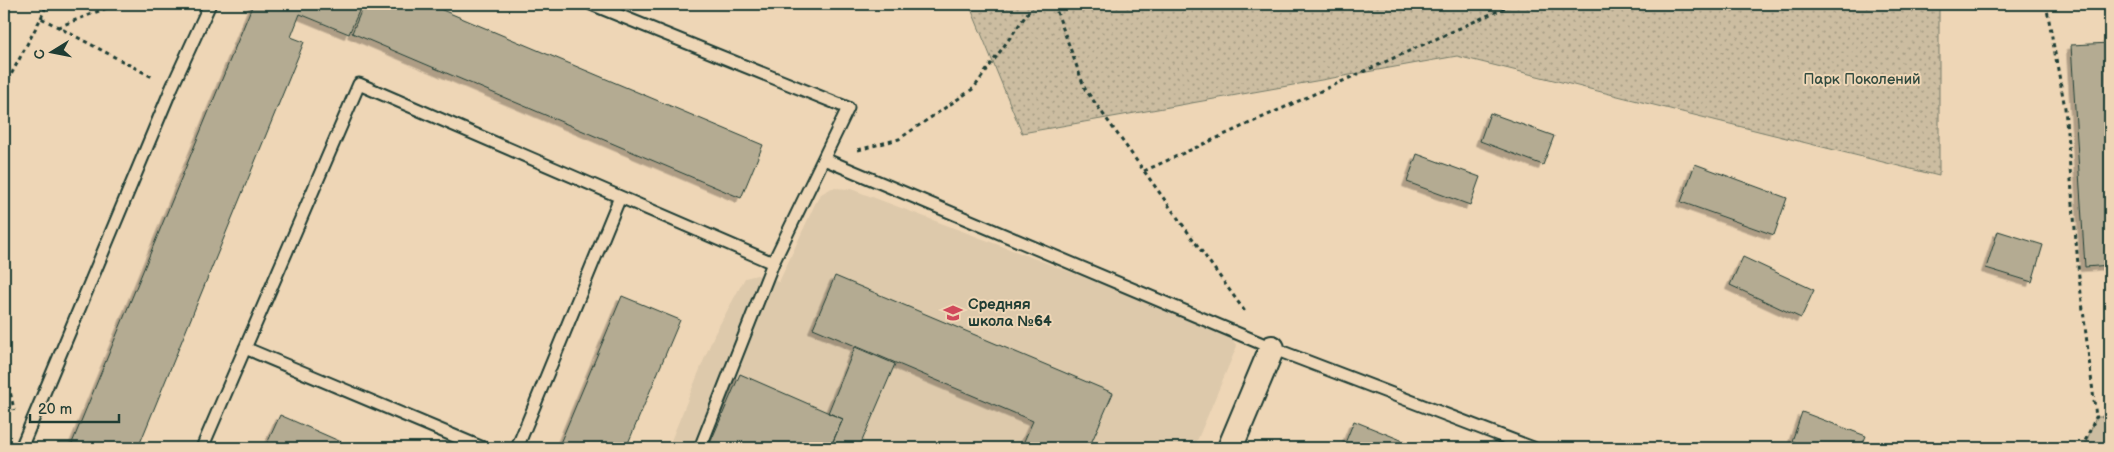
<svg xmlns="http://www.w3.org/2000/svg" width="2114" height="452" font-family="'Balsamiq Sans',sans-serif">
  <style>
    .built { fill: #ddc9ab }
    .green { fill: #ccbda1; stroke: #767d6a }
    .park { fill: url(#park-dots); stroke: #767d6a }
    .building { fill: #b4ab92; stroke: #1f3d34; filter: url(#shadow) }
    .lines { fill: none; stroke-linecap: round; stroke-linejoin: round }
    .service-casing { stroke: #1f3d34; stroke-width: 15 }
    .minor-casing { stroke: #1f3d34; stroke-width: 28 }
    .path { stroke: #1f3d34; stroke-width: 3; stroke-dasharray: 4 4; stroke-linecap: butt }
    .service { stroke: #eed6b6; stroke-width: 11 }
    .minor { stroke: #eed6b6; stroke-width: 24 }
    .labels { text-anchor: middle; stroke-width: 4; stroke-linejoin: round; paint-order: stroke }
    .park-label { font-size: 15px; fill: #304a3f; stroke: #eed6b6 }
    .poi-label { font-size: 15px; font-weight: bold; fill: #1f3d34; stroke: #eed6b6; text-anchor: start }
  </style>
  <defs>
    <pattern id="park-dots" width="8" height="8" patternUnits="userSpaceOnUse" patternTransform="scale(1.25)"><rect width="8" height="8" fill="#ccbda1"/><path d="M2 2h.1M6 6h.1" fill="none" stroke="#a59b84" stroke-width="1.8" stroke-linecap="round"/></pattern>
    <filter id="shadow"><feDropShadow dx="-4.5" dy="4.5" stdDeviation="0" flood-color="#0004"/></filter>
  </defs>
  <rect width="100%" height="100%" fill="#eed6b6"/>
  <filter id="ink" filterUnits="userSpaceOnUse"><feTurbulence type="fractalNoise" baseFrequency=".02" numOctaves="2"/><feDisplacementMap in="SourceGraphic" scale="10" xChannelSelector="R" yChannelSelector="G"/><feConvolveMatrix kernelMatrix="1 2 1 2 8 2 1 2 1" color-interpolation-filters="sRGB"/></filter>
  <g filter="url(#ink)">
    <!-- built -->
    <path class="built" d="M832,188L851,189L1226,331L1237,346L1194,448H668L714,335L745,278L757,275L779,282L815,204L821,194Z"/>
    <!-- green -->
    <path class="green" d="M2096,417H2110V448H2084Z"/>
    <!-- park -->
    <path class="park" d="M969,4H1939V176L1457,56L1022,133Z"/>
    <!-- building -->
    <path class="building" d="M253,4H362L349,34L300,14L291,37L304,42L138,448H70Z
      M364,4H428L763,145L741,198L352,33Z
      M2110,43V265L2085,267L2071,45Z
      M1490,113L1554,136L1543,165L1480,141Z
      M1417,154L1480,177L1470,205L1407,182Z
      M1695,164L1787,198L1774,235L1681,202Z
      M1998,231L2043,245L2032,282L1986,268Z
      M1743,257L1814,290L1801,318L1730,285Z
      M835,276L1113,393L1089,448H1021L1033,421L813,328Z
      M622,296L680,320L626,448H558Z
      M855,347L895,364L859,448H830L843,419L828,413Z
      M740,374L843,419L830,448H708Z
      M1802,412L1866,436L1861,448H1813L1792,441Z
      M280,415L355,448H265Z
      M1354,421L1421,448H1343Z"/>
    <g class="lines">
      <!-- service casing -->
      <g class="service-casing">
        <path id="service" d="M591,4L848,108L773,263L700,448
          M824,159L1272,348L1533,448
          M245,348L483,448
          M21,448L172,87L210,4
          M202,448L359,84L773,263
          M517,448L620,197"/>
      </g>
      <!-- minor casing -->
      <g class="minor-casing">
        <path id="minor" d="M1230,448L1272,348"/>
      </g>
      <!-- path -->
      <path class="path" d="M1054,4L1085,89L1246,313
        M2046,4L2065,108L2079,277L2096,417
        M41,18L47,4
        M58,27L117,4
        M4,88L41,18L154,78
        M858,150L899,139L974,88L1034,4
        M1144,171L1513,4
        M4,362L14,410
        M2082,448L2096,417H2110"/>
      <!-- service -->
      <use href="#service" class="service"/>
      <!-- minor -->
      <use href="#minor" class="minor"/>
    </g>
  </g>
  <!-- icons -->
  <defs>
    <g id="school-bare" transform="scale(1.5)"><path d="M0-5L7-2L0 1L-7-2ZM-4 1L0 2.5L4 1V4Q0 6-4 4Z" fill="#d1495b" stroke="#eed6b6" stroke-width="2.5" paint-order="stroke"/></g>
  </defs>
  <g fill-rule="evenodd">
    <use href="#school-bare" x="953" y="313"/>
  </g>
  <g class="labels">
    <!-- park labels -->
    <g class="park-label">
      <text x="1862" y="84">Парк Поколений</text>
    </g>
    <!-- poi labels -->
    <g class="poi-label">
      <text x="968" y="309">Средняя<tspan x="968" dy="17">школа №64</tspan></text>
    </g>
  </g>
  <!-- margin -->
  <rect width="2114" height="452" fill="none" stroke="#eed6b6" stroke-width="20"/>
  <rect x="10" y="10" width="2094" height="432" fill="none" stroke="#1f3d34" stroke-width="2" filter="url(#ink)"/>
  <!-- north arrow -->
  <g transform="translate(52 52) rotate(260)" stroke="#eed6b6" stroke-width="4" paint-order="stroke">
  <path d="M0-4L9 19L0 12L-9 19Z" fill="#1f3d34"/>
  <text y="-8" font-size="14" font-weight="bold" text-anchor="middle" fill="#1f3d34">С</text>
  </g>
  <!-- scale -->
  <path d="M30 414v8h89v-8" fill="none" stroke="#1f3d34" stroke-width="2.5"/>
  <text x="38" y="414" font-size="15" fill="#1f3d34" stroke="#eed6b6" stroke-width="4" paint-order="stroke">20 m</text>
</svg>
